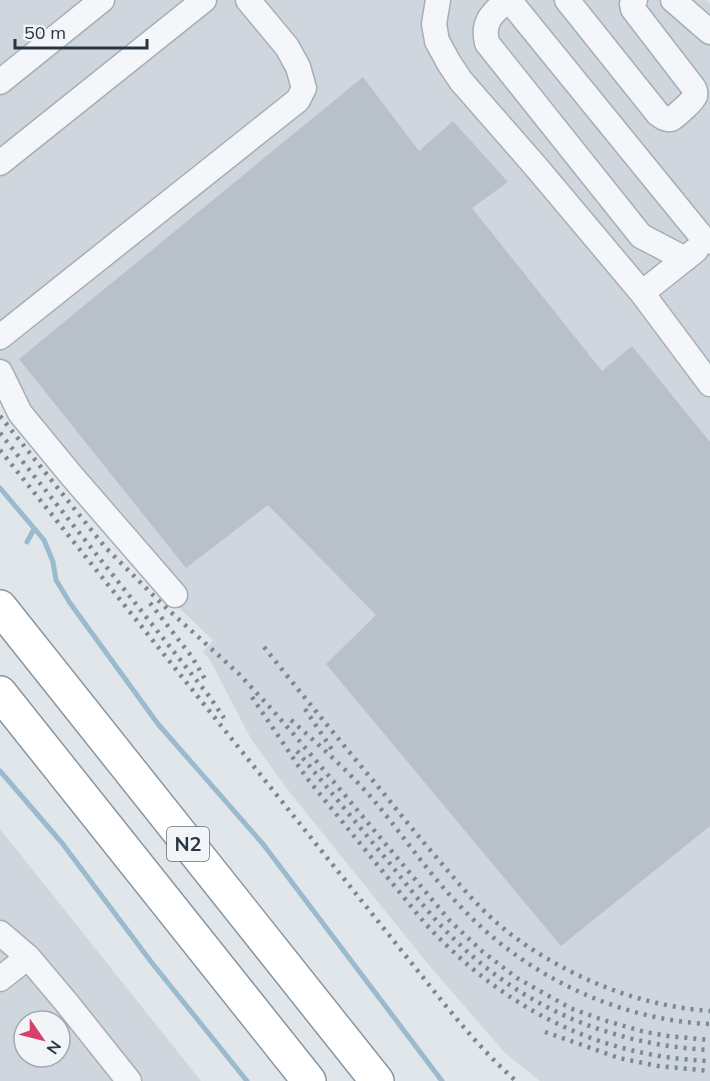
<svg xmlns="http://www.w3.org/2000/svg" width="710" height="1081" font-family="Mulish,sans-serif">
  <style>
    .built { fill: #cfd6dd; fill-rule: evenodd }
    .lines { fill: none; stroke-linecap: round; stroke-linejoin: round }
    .stream { stroke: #9abacd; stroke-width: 5 }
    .building { fill: #b8c0c9 }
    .minor-casing { stroke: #a6aeb6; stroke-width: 27 }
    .highway-casing { stroke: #8796a2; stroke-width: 36 }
    .minor { stroke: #f4f6f9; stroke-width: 24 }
    .highway { stroke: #fff; stroke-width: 33 }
    .rail { stroke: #798896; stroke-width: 4.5; stroke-dasharray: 3 6; stroke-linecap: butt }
    .labels { text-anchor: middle; stroke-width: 5; stroke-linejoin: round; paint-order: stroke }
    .shield { fill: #f1f5f8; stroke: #646f7a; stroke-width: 1.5 }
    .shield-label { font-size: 20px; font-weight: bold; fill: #283644 }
  </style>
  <rect width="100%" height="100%" fill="#e1e6eb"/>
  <!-- built -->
  <path class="built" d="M0,0H706L710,4V1081H540L505,1053L428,964L288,790L251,739L210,660L203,652L213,640L142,573L0,396Z
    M0,829L201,1081H0ZM24,1021H60V1057H24Z"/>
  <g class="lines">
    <!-- stream -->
    <path class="stream" d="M0,488L44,540L53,562L56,580L70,603L158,724L263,844L442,1081
      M27,542L34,529
      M0,771L62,843L152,963L247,1081"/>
  </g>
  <!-- building -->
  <path class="building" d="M363,77L419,151L453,121L508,182L472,208L602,371L632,346L710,442V826L561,946L326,664L376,615L268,505L186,568L19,359Z"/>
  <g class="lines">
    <!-- minor casing -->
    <g class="minor-casing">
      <path id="minor" d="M438,0L434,24L437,41L449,63L461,81L537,168L642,293L710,384
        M507,0C492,14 482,21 487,43L641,236L685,259
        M509,0L706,242
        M567,0L658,114C662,117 666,120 671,119C675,117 694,100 695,96C696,92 695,90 693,87L633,9L632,4L635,0
        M673,0L710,32
        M0,82L102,0
        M0,163L204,0
        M642,293L696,250
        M0,337L298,100L304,88L298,67L287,47L248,0
        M0,372L20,413L71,475L175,595
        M0,933L28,957L0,979
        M28,957L66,1002L129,1081"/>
    </g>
    <!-- highway casing -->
    <g class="highway-casing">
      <path id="highway" d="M0,607L377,1081
        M0,693L309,1081"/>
    </g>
    <!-- minor -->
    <use href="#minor" class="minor"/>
    <!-- highway -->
    <use href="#highway" class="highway"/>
    <!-- rail -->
    <path class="rail" d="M0,416L105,547L163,605L238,673L267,704L297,738L450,921L483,952L517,978L570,1008L603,1020L645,1032L668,1036L710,1040
      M0,433L209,696L224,718
      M0,450L446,1006C468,1033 490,1058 516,1081
      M150,603L192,657L206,681
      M264,647C304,697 344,746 385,795C404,819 423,842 443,865C464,890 486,916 513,936C570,978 639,1006 710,1011
      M252,697L306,777L423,921C499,1005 595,1057 710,1061
      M305,709L333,751
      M291,720C319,745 346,769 370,796C401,832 427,872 460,906C523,974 616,1020 710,1024
      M297,751C327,787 357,824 387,860C409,887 430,916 455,940C525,1009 613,1045 710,1050
      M545,1032L619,1058L658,1066L710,1071"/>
  </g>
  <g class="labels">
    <!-- shield labels -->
    <rect class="shield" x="167" y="827" width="42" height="34" rx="4.5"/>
    <g class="shield-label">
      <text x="188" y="851">N2</text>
    </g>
  </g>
  <!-- north arrow -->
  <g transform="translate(42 1039) rotate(125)"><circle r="28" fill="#f1f5f8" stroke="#a1a9b0" stroke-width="1.5"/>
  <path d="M0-4.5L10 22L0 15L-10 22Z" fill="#d73f6d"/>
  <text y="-9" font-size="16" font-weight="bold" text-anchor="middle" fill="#283644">N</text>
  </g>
  <!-- scale -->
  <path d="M15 39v9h132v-9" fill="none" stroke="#283644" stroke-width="3"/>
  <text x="24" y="39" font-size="18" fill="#283644" stroke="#f1f5f8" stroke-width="4.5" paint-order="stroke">50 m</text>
</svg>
